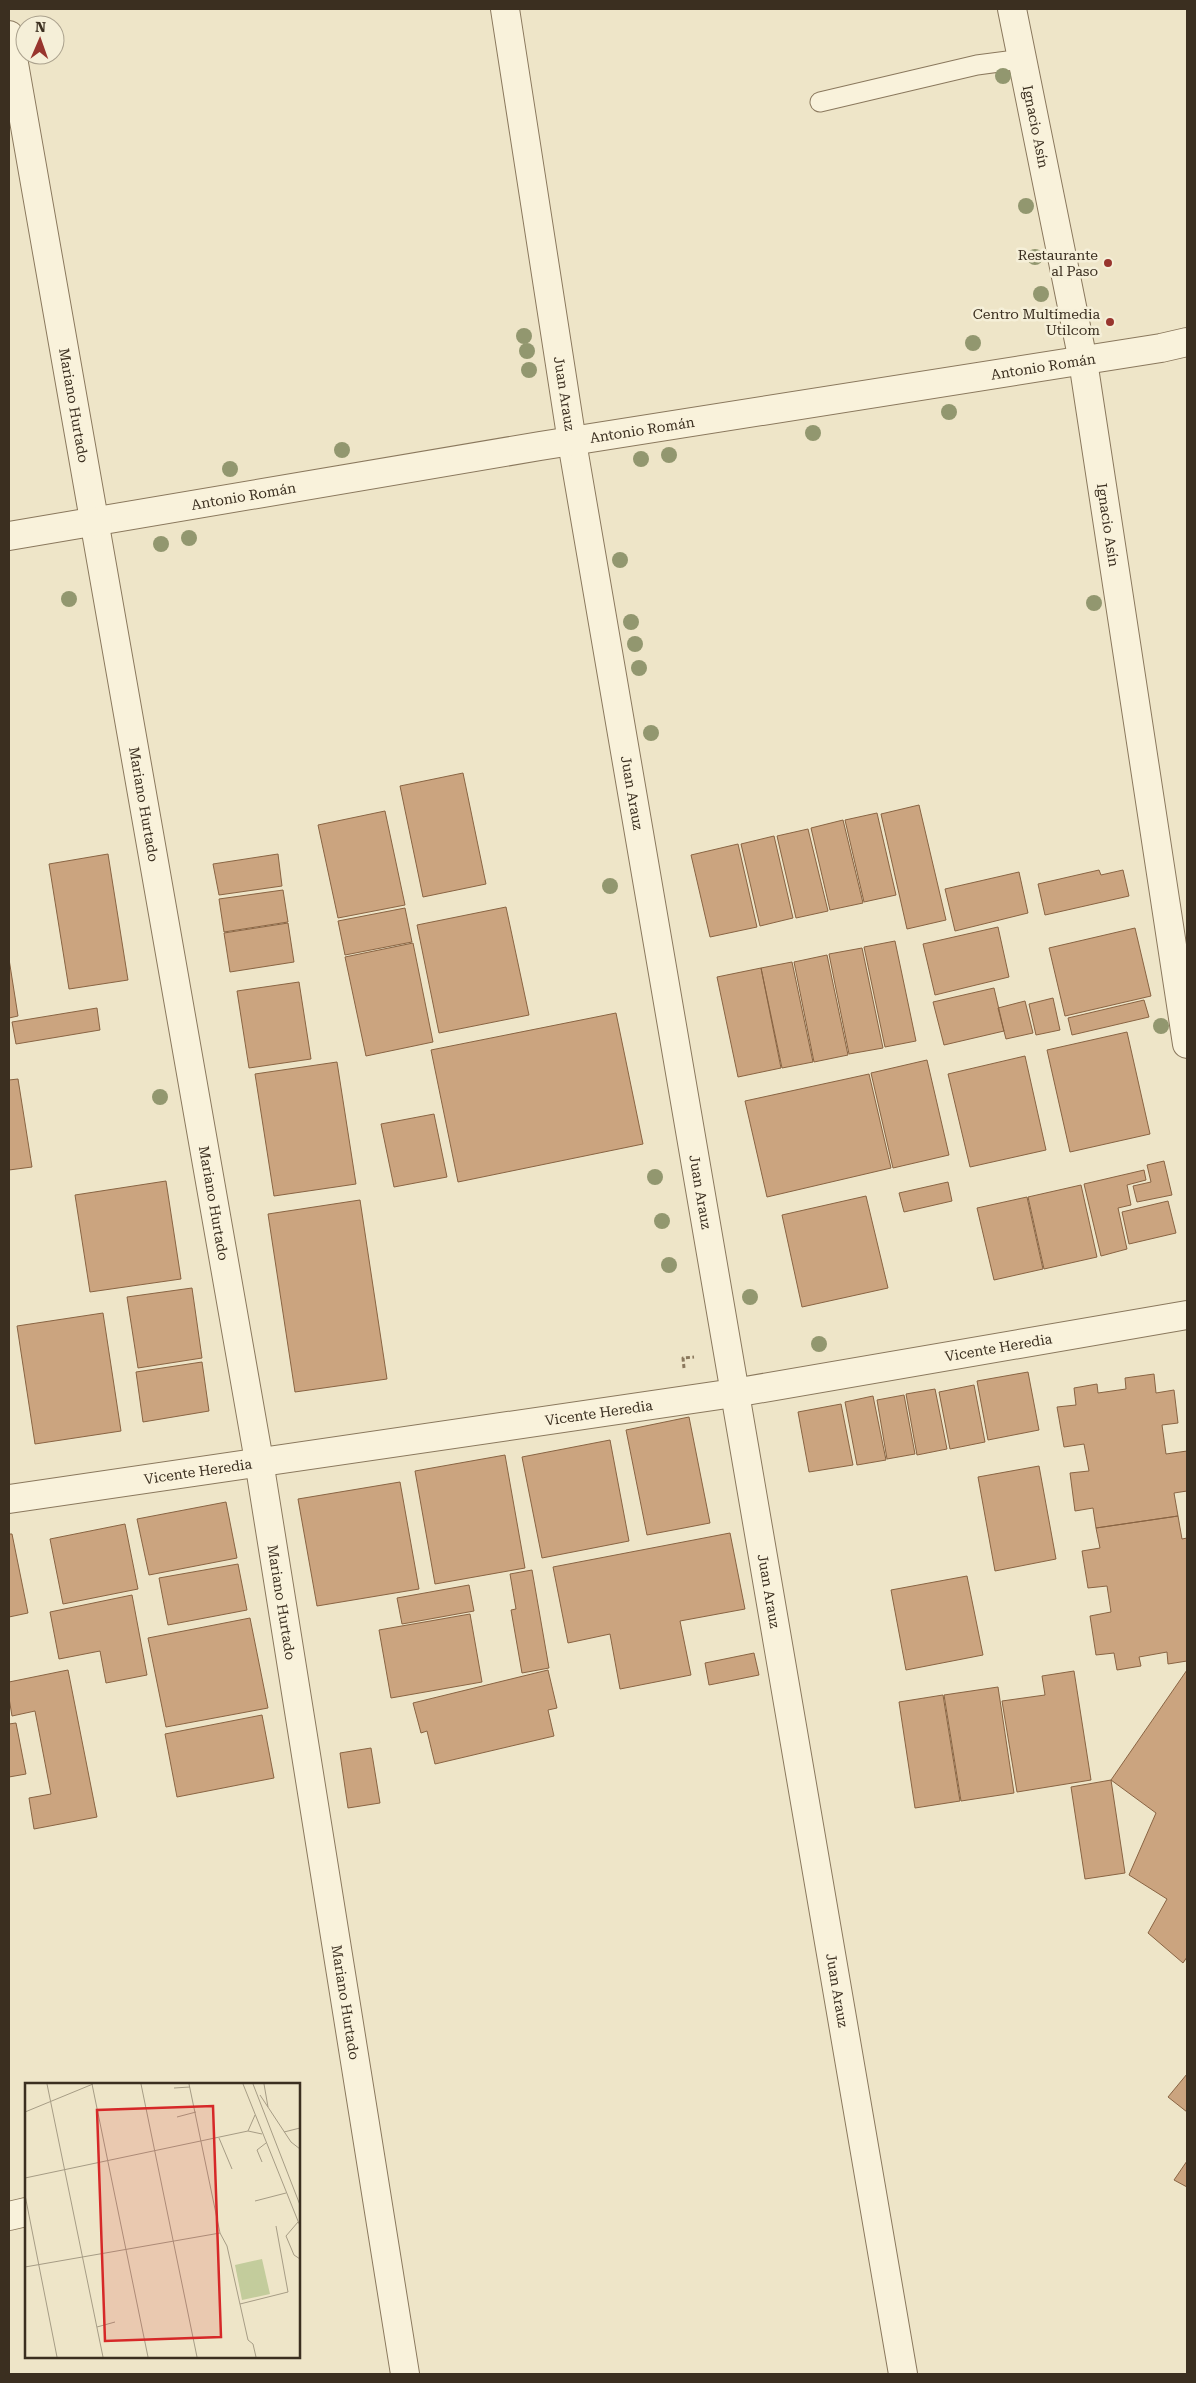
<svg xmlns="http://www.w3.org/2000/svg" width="1196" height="2383" font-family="'Roboto Serif',serif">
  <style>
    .building { fill: #cba47f; stroke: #896443 }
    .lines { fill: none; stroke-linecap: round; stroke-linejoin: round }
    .service-casing { stroke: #8a785d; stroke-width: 21 }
    .minor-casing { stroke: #8a785d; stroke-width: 30 }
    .path { stroke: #8a785d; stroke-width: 3; stroke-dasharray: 4 2.5; stroke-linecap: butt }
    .service { stroke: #f9f2db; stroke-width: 19 }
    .minor { stroke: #f9f2db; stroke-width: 28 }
    .tree { fill: #92976f }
    .poi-dot { fill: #98352e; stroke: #f5efd8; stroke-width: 2 }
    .labels { text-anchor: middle; stroke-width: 5; stroke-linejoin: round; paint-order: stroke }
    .street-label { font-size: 14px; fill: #3b2f20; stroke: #f5efd8 }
    .poi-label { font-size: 14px; fill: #3b2f20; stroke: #f5efd8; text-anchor: end }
    .inset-road { fill: none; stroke: #a69c85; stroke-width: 1 }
    .view { fill: #d62828; fill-opacity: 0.15; stroke: #d62828; stroke-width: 2.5 }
    .inset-edge { fill: none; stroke: #3b2f20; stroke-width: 2.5 }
  </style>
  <rect width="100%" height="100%" fill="#eee5c8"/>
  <!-- building -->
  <path class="building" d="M463,773L486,884L423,897L400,786Z
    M919,805L946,920L907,929L881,814Z
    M385,811L405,905L338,918L318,825Z
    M877,813L896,895L864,902L845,820Z
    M843,820L863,903L830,910L811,828Z
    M808,829L828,911L796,918L777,836Z
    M774,836L793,918L760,926L741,844Z
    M738,844L757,927L710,937L691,855Z
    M108,854L128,980L69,989L49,864Z
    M278,854L282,886L219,895L213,864Z
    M1099,870L1101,875L1123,870L1129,896L1045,915L1038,884Z
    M1019,872L1028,913L955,931L945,889Z
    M283,890L288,922L224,932L219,899Z
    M506,907L529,1015L439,1033L417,925Z
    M405,908L412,942L345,955L338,921Z
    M288,923L294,962L230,972L224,933Z
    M998,927L1009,977L935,995L923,944Z
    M1135,928L1151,996L1065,1016L1049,948Z
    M895,941L916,1041L885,1047L864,947Z
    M413,943L433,1042L366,1056L345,957Z
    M862,948L883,1048L849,1054L829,954Z
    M827,955L848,1055L814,1062L794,962Z
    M9,959L18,1016L9,1018Z
    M792,962L813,1062L782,1068L761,968Z
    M761,968L781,1068L738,1077L717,977Z
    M299,982L311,1059L249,1068L237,991Z
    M994,988L1004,1031L944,1045L933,1002Z
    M1053,998L1060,1030L1036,1035L1029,1004Z
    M1144,1000L1149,1017L1072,1035L1068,1018Z
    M1025,1001L1033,1033L1006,1039L998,1008Z
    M97,1008L100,1030L16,1044L12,1022Z
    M616,1013L643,1144L458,1182L431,1050Z
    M1127,1032L1150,1134L1070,1152L1047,1050Z
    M1025,1056L1046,1150L970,1167L948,1074Z
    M927,1060L949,1155L893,1168L871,1073Z
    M337,1062L356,1184L274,1196L255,1074Z
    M869,1074L891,1168L767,1197L745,1101Z
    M18,1079L32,1167L9,1170V1080Z
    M434,1114L447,1177L394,1187L381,1124Z
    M1164,1161L1172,1195L1137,1202L1133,1186L1151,1182L1147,1165Z
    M1144,1170L1146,1180L1127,1185L1131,1205L1118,1208L1127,1249L1101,1256L1084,1184Z
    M166,1181L181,1279L90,1292L75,1195Z
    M948,1182L952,1201L904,1212L899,1193Z
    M1081,1185L1097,1257L1044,1269L1028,1197Z
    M866,1196L888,1288L802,1307L782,1215Z
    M1027,1197L1043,1269L994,1280L977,1208Z
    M360,1200L387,1379L295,1392L268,1214Z
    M1168,1201L1176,1233L1129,1244L1122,1212Z
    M192,1288L202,1358L138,1368L127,1297Z
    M103,1313L121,1431L35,1444L17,1326Z
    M202,1362L209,1411L143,1422L136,1372Z
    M1028,1372L1039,1430L988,1440L977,1381Z
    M1154,1374L1156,1393L1174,1390L1178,1423L1162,1425L1166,1454L1187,1451V1491L1174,1493L1178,1516L1096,1528L1093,1508L1075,1511L1070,1473L1089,1471L1084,1444L1064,1447L1057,1407L1076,1405L1074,1388L1097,1384L1098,1393L1126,1389L1125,1378Z
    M974,1385L985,1442L950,1449L939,1392Z
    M935,1389L947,1449L917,1455L906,1394Z
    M904,1395L915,1454L887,1459L877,1400Z
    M873,1396L886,1460L857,1465L845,1402Z
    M841,1404L853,1465L809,1472L798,1412Z
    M689,1417L710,1523L647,1535L626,1430Z
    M610,1440L629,1541L542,1558L522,1457Z
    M505,1455L525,1568L435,1584L415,1471Z
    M1039,1466L1056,1559L995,1571L978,1477Z
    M400,1482L419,1589L317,1606L298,1499Z
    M226,1502L237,1558L149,1575L137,1519Z
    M1178,1516L1182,1539L1187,1538V1661L1168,1664L1167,1652L1139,1657L1141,1666L1117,1670L1114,1653L1096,1655L1090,1616L1111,1612L1107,1586L1088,1588L1082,1551L1100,1548L1096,1528Z
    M125,1524L138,1589L63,1604L50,1539Z
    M730,1533L745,1609L680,1621L691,1675L620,1689L610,1634L568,1643L553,1567Z
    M9,1534H12L28,1613L9,1617Z
    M238,1564L247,1610L168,1625L159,1578Z
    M532,1570L549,1668L522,1673L511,1610L516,1609L510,1574Z
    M967,1576L983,1655L906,1670L891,1590Z
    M469,1585L474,1611L402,1624L397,1598Z
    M132,1595L147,1675L106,1683L100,1651L59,1659L50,1612Z
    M470,1614L482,1682L391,1698L379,1630Z
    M250,1618L268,1708L166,1727L148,1638Z
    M754,1653L759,1675L709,1685L705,1663Z
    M68,1670L97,1817L34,1829L29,1798L51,1794L35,1711L12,1716L9,1698V1682Z
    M548,1670L557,1708L548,1710L554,1736L435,1764L427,1731L421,1733L413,1703Z
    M1187,1670V1957L1183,1963L1148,1933L1167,1899L1129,1875L1156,1813L1111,1780Z
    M1074,1671L1091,1780L1017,1792L1002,1701L1045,1695L1042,1676Z
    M998,1687L1014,1793L961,1801L944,1695Z
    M943,1695L960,1801L915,1808L899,1702Z
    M262,1715L274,1778L177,1797L165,1734Z
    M16,1723L26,1774L9,1777V1724Z
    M371,1748L380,1803L348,1808L340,1753Z
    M1111,1780L1125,1873L1085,1879L1071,1787Z
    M1187,2074V2112L1168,2097Z
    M1187,2161V2187L1174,2180Z"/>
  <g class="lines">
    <!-- service casing -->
    <g class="service-casing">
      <path id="service" d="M820,102L977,65L1022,59"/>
    </g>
    <!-- minor casing -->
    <g class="minor-casing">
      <g id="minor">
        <path id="s1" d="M505,9L572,442L903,2374"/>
        <path id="s2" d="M1012,9L1083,361L1187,1044"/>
        <path id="s3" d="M9,35L259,1461L405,2374"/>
        <path id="s4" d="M9,536L540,446L1161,348L1187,342"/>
        <path id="s5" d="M9,1499L734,1393L1187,1315"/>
        <path d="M9,2216L26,2212"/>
      </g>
    </g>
    <!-- path -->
    <path class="path" d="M684,1368L683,1358L694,1357"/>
    <!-- service -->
    <use href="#service" class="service"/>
    <!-- minor -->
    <use href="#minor" class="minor"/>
  </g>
  <!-- trees -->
  <g class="tree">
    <circle cx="1003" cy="76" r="8"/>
    <circle cx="1026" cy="206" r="8"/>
    <circle cx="1035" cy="257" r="8"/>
    <circle cx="1041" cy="294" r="8"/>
    <circle cx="524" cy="336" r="8"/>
    <circle cx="973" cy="343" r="8"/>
    <circle cx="527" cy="351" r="8"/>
    <circle cx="529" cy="370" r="8"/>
    <circle cx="949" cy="412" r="8"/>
    <circle cx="813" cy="433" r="8"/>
    <circle cx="342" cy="450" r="8"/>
    <circle cx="669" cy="455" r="8"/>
    <circle cx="641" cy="459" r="8"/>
    <circle cx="230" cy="469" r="8"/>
    <circle cx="189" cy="538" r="8"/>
    <circle cx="161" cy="544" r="8"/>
    <circle cx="620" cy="560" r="8"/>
    <circle cx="69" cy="599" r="8"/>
    <circle cx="1094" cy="603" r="8"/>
    <circle cx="631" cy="622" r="8"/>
    <circle cx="635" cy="644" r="8"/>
    <circle cx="639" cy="668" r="8"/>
    <circle cx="651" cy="733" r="8"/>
    <circle cx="610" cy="886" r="8"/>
    <circle cx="1161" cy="1026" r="8"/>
    <circle cx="160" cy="1097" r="8"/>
    <circle cx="655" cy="1177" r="8"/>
    <circle cx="662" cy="1221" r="8"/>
    <circle cx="669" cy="1265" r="8"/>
    <circle cx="750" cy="1297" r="8"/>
    <circle cx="819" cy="1344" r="8"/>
  </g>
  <!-- markers -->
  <g class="poi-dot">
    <circle cx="1108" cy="263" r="5"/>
    <circle cx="1110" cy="322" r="5"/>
  </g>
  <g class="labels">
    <!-- street labels -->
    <g class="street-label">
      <text dy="5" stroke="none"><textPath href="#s2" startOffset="120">Ignacio Asín</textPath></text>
      <text dy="5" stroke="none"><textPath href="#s4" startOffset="1048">Antonio Román</textPath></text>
      <text dy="5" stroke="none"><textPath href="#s1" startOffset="389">Juan Arauz</textPath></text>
      <text dy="5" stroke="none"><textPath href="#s3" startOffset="376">Mariano Hurtado</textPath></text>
      <text dy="5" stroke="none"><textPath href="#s4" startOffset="642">Antonio Román</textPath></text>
      <text dy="5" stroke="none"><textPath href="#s4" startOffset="238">Antonio Román</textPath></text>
      <text dy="5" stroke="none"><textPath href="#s2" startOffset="525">Ignacio Asín</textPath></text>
      <text dy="5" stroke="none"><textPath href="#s1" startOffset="794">Juan Arauz</textPath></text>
      <text dy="5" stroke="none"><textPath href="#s3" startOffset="781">Mariano Hurtado</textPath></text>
      <text dy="5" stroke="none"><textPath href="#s1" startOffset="1199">Juan Arauz</textPath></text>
      <text dy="5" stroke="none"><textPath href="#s3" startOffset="1186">Mariano Hurtado</textPath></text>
      <text dy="5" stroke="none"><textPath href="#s5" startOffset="1001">Vicente Heredia</textPath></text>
      <text dy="5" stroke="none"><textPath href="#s5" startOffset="596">Vicente Heredia</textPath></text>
      <text dy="5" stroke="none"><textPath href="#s5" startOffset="191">Vicente Heredia</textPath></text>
      <text dy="5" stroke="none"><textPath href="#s1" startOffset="1604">Juan Arauz</textPath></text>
      <text dy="5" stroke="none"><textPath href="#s3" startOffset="1591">Mariano Hurtado</textPath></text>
      <text dy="5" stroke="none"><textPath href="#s1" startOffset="2009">Juan Arauz</textPath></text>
      <text dy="5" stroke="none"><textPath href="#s3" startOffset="1996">Mariano Hurtado</textPath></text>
    </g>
    <!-- poi labels -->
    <g class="poi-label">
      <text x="1098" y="260">Restaurante<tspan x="1098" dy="16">al Paso</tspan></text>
      <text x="1100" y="319">Centro Multimedia<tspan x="1100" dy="16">Utilcom</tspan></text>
    </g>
  </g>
  <!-- overview -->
  <g transform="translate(25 2083)">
    <rect width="275" height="275" fill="#eee5c8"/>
    <path d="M237,176L245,211L217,217L210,182Z" fill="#c3cc9c"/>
    <path class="inset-road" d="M22,1L78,274M67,1L123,274M116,1L172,274M164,1L195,150L202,163L223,257L228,261L231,274M218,1L275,143M228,1L275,122M239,1L243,24M149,5L165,4M235,12L266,59L275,66M0,29L68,1M152,34L171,29M223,48L230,32M259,49L275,45M194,55L207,86M237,79L232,67L241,60M0,95L223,48L237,51M0,112L32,274M230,118L261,110M273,139L261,153L269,172L275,176M0,184L195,150M215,221L263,209L251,143M72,244L90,239"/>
    <path class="view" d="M188,23L196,254L80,258L72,27Z"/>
    <rect width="275" height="275" class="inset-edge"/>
  </g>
  <!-- border -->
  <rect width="1196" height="2383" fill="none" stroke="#3b2f20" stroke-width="20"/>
  <!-- north arrow -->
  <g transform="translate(40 40) rotate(2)"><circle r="24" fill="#f5efd8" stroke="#aba28e"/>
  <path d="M0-4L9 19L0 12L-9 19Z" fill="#98352e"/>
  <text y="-8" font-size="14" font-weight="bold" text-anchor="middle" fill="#3b2f20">N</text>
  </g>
</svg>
